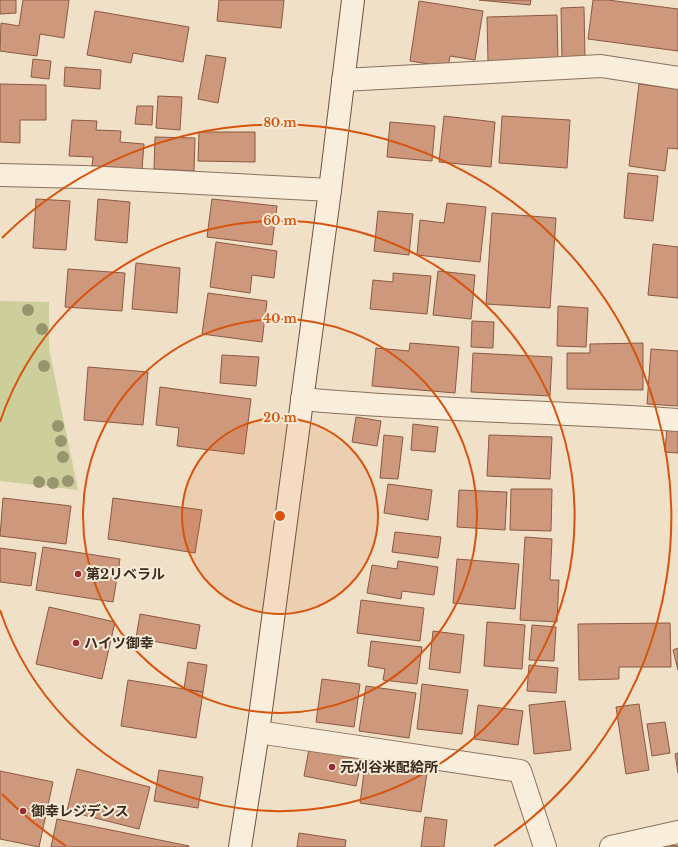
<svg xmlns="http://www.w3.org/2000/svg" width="678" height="847" font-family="'Libre Baskerville','Noto Sans JP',serif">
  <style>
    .green { fill: #ccce9b }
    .building { fill: #ce987d; stroke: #8b5941 }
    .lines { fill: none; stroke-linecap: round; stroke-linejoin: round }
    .street-casing { stroke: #8b715c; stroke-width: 24 }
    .secondary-casing { stroke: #6d523f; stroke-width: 24 }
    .street { stroke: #f9eedb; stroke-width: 22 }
    .secondary { stroke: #f9eedb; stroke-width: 22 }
    .tree { fill: #98956e }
    .ring { fill: none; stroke: #d7540e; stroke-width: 2 }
    .poi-dot { fill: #9b2b35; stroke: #f6ebd7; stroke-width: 1.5 }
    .labels { text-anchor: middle; stroke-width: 4; stroke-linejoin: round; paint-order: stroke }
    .poi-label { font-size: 14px; font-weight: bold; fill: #3c2b20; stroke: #f6ebd7; text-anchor: start }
    .centre { fill: #d7540e; stroke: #f6ebd7; stroke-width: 2 }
    .ring-label { font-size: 12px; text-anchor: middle; font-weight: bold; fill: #d7540e; stroke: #f6ebd7; stroke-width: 4; stroke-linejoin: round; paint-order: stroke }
  </style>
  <rect width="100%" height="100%" fill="#efe0c7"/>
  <!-- green -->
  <path class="green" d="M0,301L49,302V349L78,490L0,481Z"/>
  <!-- building -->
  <path class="building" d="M0,0H16V13L0,14Z
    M23,0H69L64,38L40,34L37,56L0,51L1,23L19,26Z
    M219,0H284L281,28L217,21Z
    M479,0H531L530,5Z
    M593,0H608L678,9V51L588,39Z
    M419,1L483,11L475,60L450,56L448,67L410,61Z
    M584,7L585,59L562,60L561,8Z
    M95,11L189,27L183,62L133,53L131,63L87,55Z
    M557,15L558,60L488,62L487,17Z
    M206,55L226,58L218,103L198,99Z
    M33,59L51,61L49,79L31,77Z
    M65,67L101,70L100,89L64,86Z
    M0,84L46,85V120H20V143L0,142Z
    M639,84L678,89V149L668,148L665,171L629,166Z
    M158,96L182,97L180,130L156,128Z
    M137,106H153L152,125L135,124Z
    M444,116L495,122L491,167L439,162Z
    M502,116L570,120L567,168L499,163Z
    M72,120L97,121L96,130L121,131L120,142L144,144L142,169L92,166L93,157L69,156Z
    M390,122L435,126L432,161L387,157Z
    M199,132H255V162L198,161Z
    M155,137L195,138L194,171L154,169Z
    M628,173L658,176L653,221L624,218Z
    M36,199L70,201L66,250L33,248Z
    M98,199L130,202L127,243L95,240Z
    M212,199L277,206L272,245L207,237Z
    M447,203L486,207L480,262L417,255L420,220L444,223Z
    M378,211L413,214L409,255L374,251Z
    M492,213L556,218L550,308L486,304Z
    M216,242L277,251L274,278L252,275L250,293L210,287Z
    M653,244L678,247V298L648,295Z
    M136,263L180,268L177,313L132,309Z
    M68,269L125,273L122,311L65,307Z
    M438,271L475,275L471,319L433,315Z
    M393,273L431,276L427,314L370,309L373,280L393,282Z
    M208,293L267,301L262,342L202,334Z
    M558,306L588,308L586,347L557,346Z
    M472,321L494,322L493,348L471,347Z
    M410,343L459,347L455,393L372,386L376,348L409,351Z
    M643,343V390L567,389V353H590V344Z
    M651,349L678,351V406L647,404Z
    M473,353L552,357L550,396L471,392Z
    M222,355L259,357L256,386L220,383Z
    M88,367L148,372L143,425L84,420Z
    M160,387L251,399L244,454L177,446L179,428L156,425Z
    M356,417L381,421L377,446L352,442Z
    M413,424L438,427L435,452L411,450Z
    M667,427L678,428V453L665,452Z
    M384,435L403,437L398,479L380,478Z
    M489,435L552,437L550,479L487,476Z
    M388,484L432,490L428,520L384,513Z
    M511,489H552L551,531L510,530Z
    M459,490L507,492L505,530L457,527Z
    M3,498L71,506L66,544L0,536Z
    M113,498L202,510L195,553L108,539Z
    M395,532L441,537L438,558L392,552Z
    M525,537L552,539L550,580H559L557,622L520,620Z
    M43,547L120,559L113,602L36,590Z
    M0,548L36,553L31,586L0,582Z
    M457,559L519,564L515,609L453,603Z
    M398,561L438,567L434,595L402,591L401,599L367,593L372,565L397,569Z
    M361,600L424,608L420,641L357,633Z
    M49,607L115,622L102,679L36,664Z
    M140,614L200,625L196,649L136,638Z
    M487,622L525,625L522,669L484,666Z
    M670,623L671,667H619V679L579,680L578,624Z
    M532,625L556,627L554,661L529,660Z
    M433,631L464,635L460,673L429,669Z
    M371,641L422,647L417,684L383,680L385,669L368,666Z
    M678,648V670L673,650Z
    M188,662L207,665L203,692L184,689Z
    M529,665L558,668L556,693L527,691Z
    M322,679L360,684L354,727L316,722Z
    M128,680L203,692L196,738L121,726Z
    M422,684L468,690L462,734L417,729Z
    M366,686L416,693L409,738L359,731Z
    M565,701L571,750L534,754L529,705Z
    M639,704L649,770L626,774L616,707Z
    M478,705L523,711L518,745L474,739Z
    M665,722L670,753L652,756L647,724Z
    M309,749L362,759L356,786L304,776Z
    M678,753V773L675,754Z
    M365,764L427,773L421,812L360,803Z
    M77,769L150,787L139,829L67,811Z
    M159,770L203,777L198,808L154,801Z
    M0,771L53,782L39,847L0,839Z
    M425,817L447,820L444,847H421Z
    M57,819L189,846V847H51Z
    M299,833L346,840L345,847H297Z
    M658,844L678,846V847H658Z"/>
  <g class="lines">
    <!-- street casing -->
    <g class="street-casing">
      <path id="street" d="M343,80L601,66L678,78
        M0,175L84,177L330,190
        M302,399C427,411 553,411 678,420
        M258,732L520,771L545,847
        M611,847L678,832"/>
    </g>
    <!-- secondary casing -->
    <g class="secondary-casing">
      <path id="secondary" d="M240,847L258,732L330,190L353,0"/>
    </g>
    <!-- street -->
    <use href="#street" class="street"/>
    <!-- secondary -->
    <use href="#secondary" class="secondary"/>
  </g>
  <!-- trees -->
  <g class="tree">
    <circle cx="28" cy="310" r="6"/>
    <circle cx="42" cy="329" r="6"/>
    <circle cx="44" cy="366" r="6"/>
    <circle cx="58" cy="426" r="6"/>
    <circle cx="61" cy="441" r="6"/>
    <circle cx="63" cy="457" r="6"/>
    <circle cx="68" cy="481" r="6"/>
    <circle cx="39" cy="482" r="6"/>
    <circle cx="53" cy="483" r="6"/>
  </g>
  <!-- distance rings -->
  <circle cx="280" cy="516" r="98" fill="#d7540e" fill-opacity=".12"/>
  <g class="ring">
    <circle cx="280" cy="516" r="98"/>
    <circle cx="280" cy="516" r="197"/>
    <path d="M0 422A295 295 0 1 1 0 610"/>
    <path d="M66 846A393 393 0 0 1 2 794M2 238A393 393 0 1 1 494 846"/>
  </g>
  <!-- markers -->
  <g class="poi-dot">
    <circle cx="78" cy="574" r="4"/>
    <circle cx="76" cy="643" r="4"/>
    <circle cx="332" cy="767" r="4"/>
    <circle cx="23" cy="811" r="4"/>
  </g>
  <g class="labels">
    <!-- poi labels -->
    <g class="poi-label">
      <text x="86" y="579">第2リベラル</text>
      <text x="84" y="648">ハイツ御幸</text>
      <text x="340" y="772">元刈谷米配給所</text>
      <text x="31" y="816">御幸レジデンス</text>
    </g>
  </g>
  <circle cx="280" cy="516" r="6" class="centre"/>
  <g class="ring-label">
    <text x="280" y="127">80 m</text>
    <text x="280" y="225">60 m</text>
    <text x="280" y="323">40 m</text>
    <text x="280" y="422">20 m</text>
  </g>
</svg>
